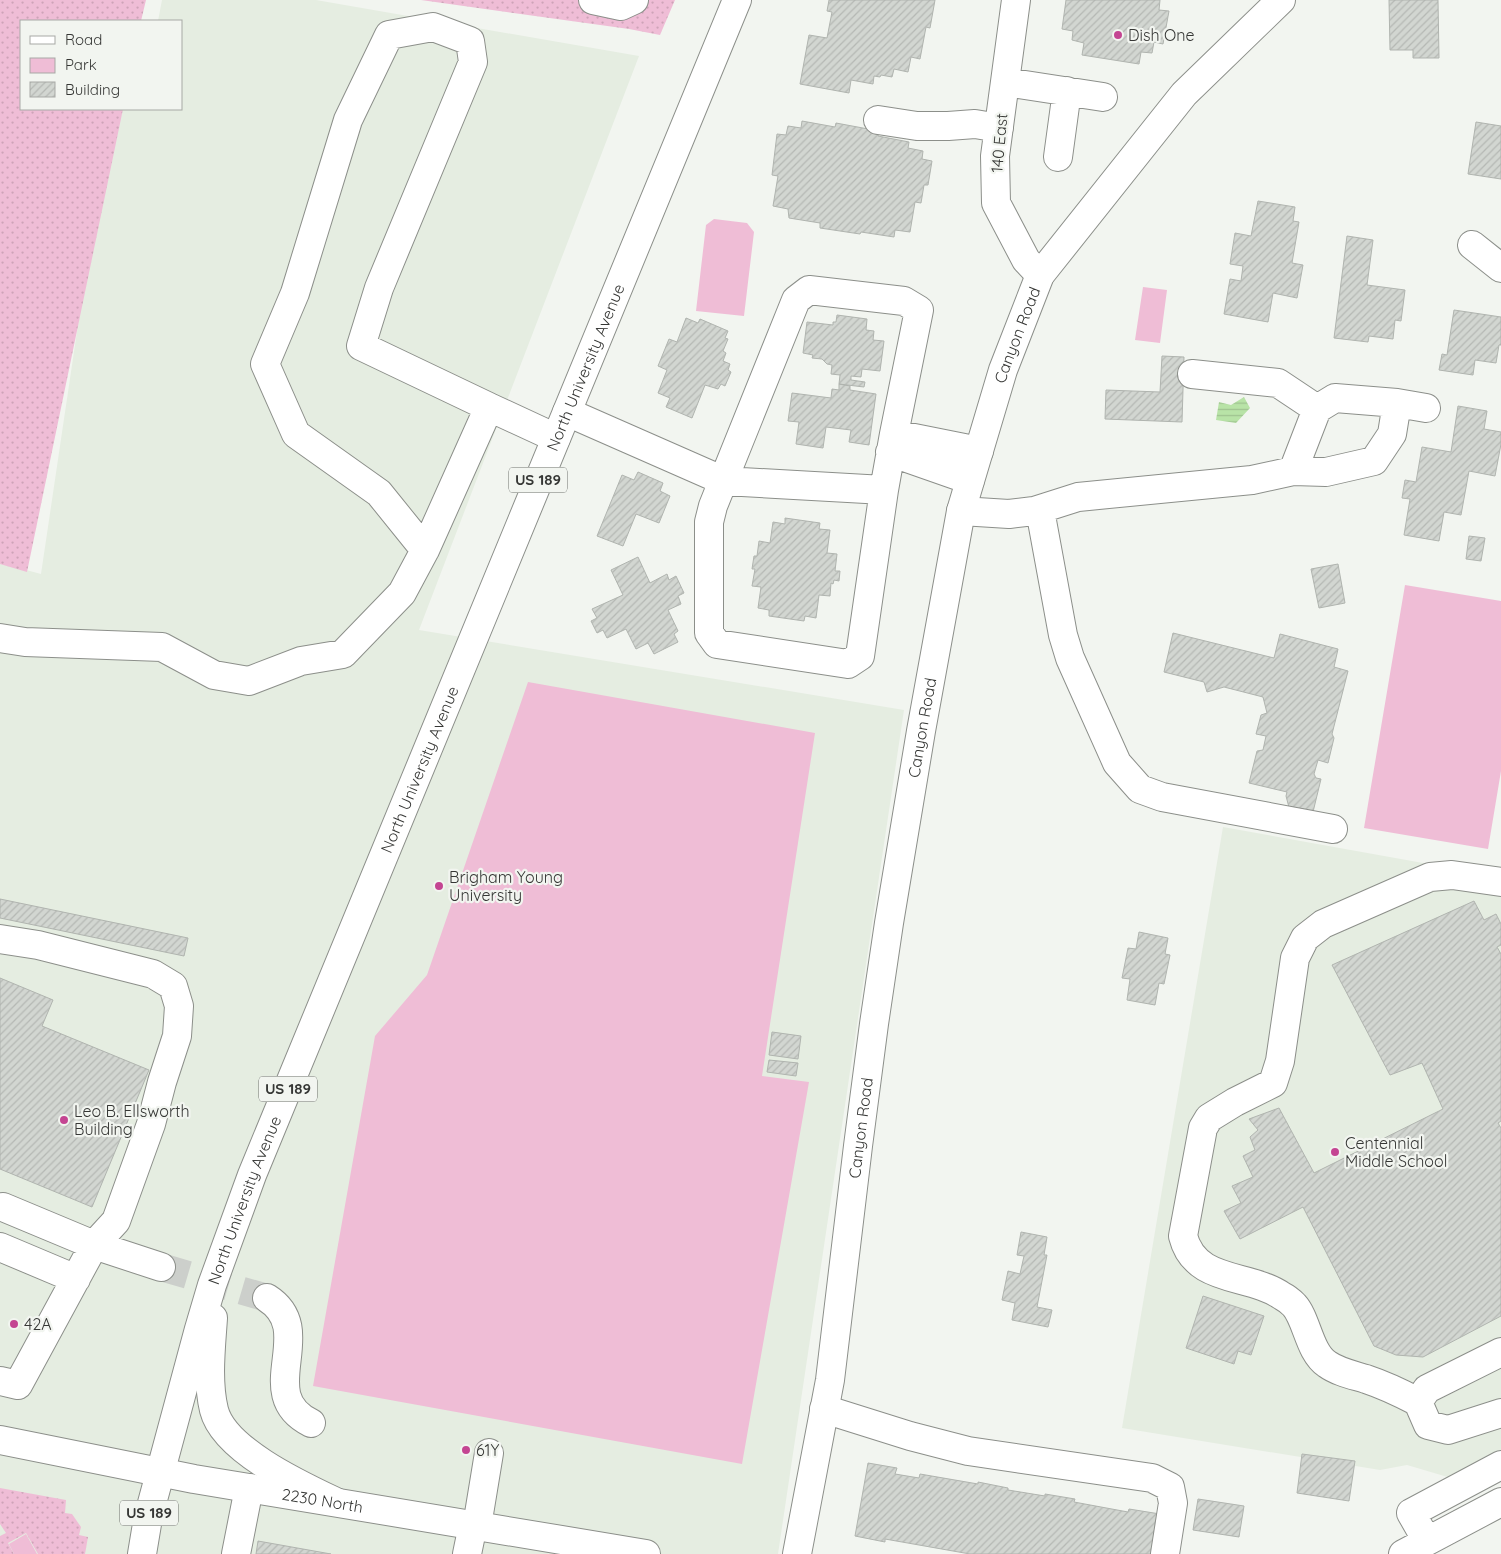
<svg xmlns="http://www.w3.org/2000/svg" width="1501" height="1554" font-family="Quicksand,sans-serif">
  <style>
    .built { fill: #e5ede1 }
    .grass { fill: url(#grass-dots) }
    .green { fill: #efbdd6 }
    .water { fill: url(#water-rules) }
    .building { fill: url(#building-hatch); stroke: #b0b4af }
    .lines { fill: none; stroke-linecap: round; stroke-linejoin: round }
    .minor-tunnel { stroke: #cccfcb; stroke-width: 28; stroke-dasharray: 28 14; stroke-linecap: butt }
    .minor-casing { stroke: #8c8f8a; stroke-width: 30 }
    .major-casing { stroke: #8c8f8a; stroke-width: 30 }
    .highway-casing { stroke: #8c8f8a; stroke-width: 30 }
    .minor { stroke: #fff; stroke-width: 28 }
    .major { stroke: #fff; stroke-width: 28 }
    .highway { stroke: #fff; stroke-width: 28 }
    .poi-dot { fill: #c44592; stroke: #f2f5f0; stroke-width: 2 }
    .labels { text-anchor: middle; stroke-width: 4.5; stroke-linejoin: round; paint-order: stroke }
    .shield { fill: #f2f5f0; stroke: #6e706d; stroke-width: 1 }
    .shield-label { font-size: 15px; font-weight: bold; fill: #363735 }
    .poi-label { font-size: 16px; fill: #363735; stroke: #f2f5f0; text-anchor: start }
    .street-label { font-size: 16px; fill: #363735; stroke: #f2f5f0 }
  </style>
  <defs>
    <pattern id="grass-dots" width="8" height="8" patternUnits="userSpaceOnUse" patternTransform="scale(1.25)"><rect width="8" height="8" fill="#efbdd6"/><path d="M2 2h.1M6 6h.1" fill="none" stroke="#cea3b8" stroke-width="1.8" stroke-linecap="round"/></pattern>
    <pattern id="water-rules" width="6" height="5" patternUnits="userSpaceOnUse" patternTransform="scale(1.25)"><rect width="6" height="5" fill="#b8e3a7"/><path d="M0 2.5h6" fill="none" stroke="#9fc390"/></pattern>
    <pattern id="building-hatch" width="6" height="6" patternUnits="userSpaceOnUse" patternTransform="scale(1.25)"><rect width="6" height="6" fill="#d2d6d1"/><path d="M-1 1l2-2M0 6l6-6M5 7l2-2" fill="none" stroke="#b5b8b4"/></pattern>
  </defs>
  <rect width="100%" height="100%" fill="#f2f5f0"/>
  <!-- built -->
  <path class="built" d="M162,0H316L639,56L419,630L904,710L778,1554H0V563L41,574L110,109H181V21H158Z
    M1223,827L1501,877V1453L1451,1478L1407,1465L1380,1470L1122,1428Z"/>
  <!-- grass -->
  <path class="grass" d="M0,0H146L141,21H21V109H123L27,572L0,564Z
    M421,0H675L660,35L629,29Z
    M0,1488L66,1500L65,1513L72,1514L81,1527L79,1535L88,1537L85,1554H38L26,1533L8,1543L14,1554H0V1536L6,1533L0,1524Z"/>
  <!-- green -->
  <path class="green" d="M714,219L747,223L754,232L744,316L696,311L706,225Z
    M1143,287L1167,290L1160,343L1135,340Z
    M1405,585L1501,601V771L1488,849L1364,828Z
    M528,682L815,733L762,1076L809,1082L742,1464L313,1386L375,1036L427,975Z
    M26,1534L37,1554H14L9,1544Z"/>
  <!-- water -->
  <path class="water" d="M1244,397L1250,408L1236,423L1216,420L1219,402L1231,405Z"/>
  <!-- building -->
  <path class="building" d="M829,0H935L930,28L926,27L920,59L911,57L908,72L894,69L892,77L881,75L880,77L874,76L873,84L851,80L849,93L800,84L809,35L827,38L832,12L827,11Z
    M1066,0H1160L1159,10L1169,11L1163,44L1154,42L1152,53L1141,52L1139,64L1082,55L1084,43L1072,40L1073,31L1062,29Z
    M1389,0H1438L1439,58H1413V50H1390Z
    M802,121L835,127L836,123L879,131L878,136L909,142L908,148L923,151L922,159L932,161L928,185H924L921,203L915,202L910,232L895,230L894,237L861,232L860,234L820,228V223L789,218L788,209L773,206L778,176L772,175L777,134L786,135L788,126L801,128Z
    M1476,122L1501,126V179L1468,174Z
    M1258,201L1295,207L1293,221L1299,222L1292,263L1303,265L1297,298L1273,293L1268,322L1224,314L1230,279L1241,281L1243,266L1230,264L1235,233L1251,236Z
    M1347,236L1373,240L1367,285L1405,290L1401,321L1395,320L1393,339L1369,336L1368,342L1334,338Z
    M1454,310L1501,317V345H1499L1496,363L1475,360L1473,375L1439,370L1442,354L1447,355Z
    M837,315L867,319L866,330L874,331L873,340L884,341L880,371L862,369L861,377L851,376V380L865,382L864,387L839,384L840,375L831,374L832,365L827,364L822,359L812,358L813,355L803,353L807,322L833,325V322H836Z
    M686,318L698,323L700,319L728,331L725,338L728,339L723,351L726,353L723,361L730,364L728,370L731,372L725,386L721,384L718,389L705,385L692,418L666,407L670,398L658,393L667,370L658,366L669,339L677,342Z
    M1162,356L1184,357L1182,422L1105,419L1106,390L1160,392Z
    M839,384L850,386V390L876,394L869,445L849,442L851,430L826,427L823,448L796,444L799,422L788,421L792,393L831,398L832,389L839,390Z
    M1458,406L1487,411L1484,429L1501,432V444L1495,476L1469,471L1461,515L1444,512L1439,541L1404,535L1410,499L1402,498L1405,480L1416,482L1422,447L1451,452Z
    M638,472L663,483L660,491L670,496L659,523L636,514L623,546L597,536L622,475L634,480Z
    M785,518L820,523L819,529L830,530L827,553L837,554L835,571H840L839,581L834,580L833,584L831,583L830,596L819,595L816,618L805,616L804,621L769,616V610L758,608L761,587L752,586L755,569H752L754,556H757L759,541L770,543L773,522L785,524Z
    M1469,536L1485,538L1481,561L1466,559Z
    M638,557L650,583L667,574L669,580L676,576L684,593L678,596L681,604L668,610L678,631L674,634L678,642L654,654L648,643L636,649L626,629L607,638L603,630L597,633L591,621L597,618L592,609L623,595L611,570Z
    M1338,564L1345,603L1319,608L1311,569Z
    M1173,633L1274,658L1280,634L1338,649L1334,667L1348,671L1332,734L1334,738L1328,763L1318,760L1314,774L1316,778L1321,779L1313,812L1303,809L1301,817L1291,815L1286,796L1287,792L1249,783L1257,751L1263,750L1266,736L1256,734L1261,715L1267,713L1263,697L1224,687L1207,692L1204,682L1164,672Z
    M0,899L188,938L184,956L0,918Z
    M1474,901L1484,920L1496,914L1501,924V945L1497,947L1501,954V1121L1498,1123L1501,1128V1316L1423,1357L1396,1355L1374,1346L1303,1207L1240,1239L1224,1211L1241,1203L1232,1186L1253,1177L1243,1156L1255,1150L1250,1137L1258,1130L1249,1119L1279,1108L1314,1173L1443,1109L1422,1063L1390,1075L1332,965Z
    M1139,932L1168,938L1165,954L1170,955L1164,984L1159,983L1155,1005L1127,1000L1130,979L1122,978L1128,948L1136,949Z
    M0,978L53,1000L42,1026L149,1070L92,1207L0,1169Z
    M772,1032L801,1036L798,1059L769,1055Z
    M769,1060L798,1063L796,1076L767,1072Z
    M1021,1232L1047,1237L1044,1255H1047L1037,1307L1052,1310L1048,1327L1012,1320L1015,1303L1002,1300L1008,1271L1020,1274L1024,1256L1017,1255Z
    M1203,1296L1264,1316L1251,1355L1238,1351L1234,1364L1186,1348Z
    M1302,1454L1355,1461L1349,1501L1297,1493Z
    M868,1463L897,1468L895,1474L919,1478L920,1474L978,1484V1482L1008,1488V1490L1045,1496V1494L1075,1499L1074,1502L1128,1512L1129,1509L1160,1514L1153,1554H970L885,1539V1542L855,1536Z
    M1198,1499L1244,1506L1239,1537L1193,1530Z
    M258,1541L331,1554H256Z"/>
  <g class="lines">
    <!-- minor-tunnel -->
    <path class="minor-tunnel" d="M161,1267L267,1298"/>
    <!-- minor casing -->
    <g class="minor-casing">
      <path id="minor" d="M593,0L621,6L634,0
        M1016,0L995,156L996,203L1026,260L1040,275
        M1005,82L1103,97
        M878,120L917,126H948L975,124L999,128
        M1058,157L1067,91
        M1472,245L1501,268
        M809,290L904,301L919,310L894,434L884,490L860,656L848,664L717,644L709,633V522L713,506L796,300Z
        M1192,374L1278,383L1317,409L1335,398L1397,403L1426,408
        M489,407L556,438
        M567,412L724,481L884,490
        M894,434L979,451
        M890,452L970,480
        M1293,471L1317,409
        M1040,510L1063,635L1070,658L1117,763L1140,789L1162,797L1333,829
        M961,511L1009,514L1034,511L1078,497L1252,480L1293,471L1326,472L1374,461L1392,434L1397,403
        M0,638L25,642L162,647L214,675L249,681L301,661L343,654L402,593L425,550L489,407L361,346L379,288L473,62L470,41L433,27L389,35L348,120L295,293L265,364L296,434L379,493L425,550
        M0,939L38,945L153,974L173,986L179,1006L177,1036L162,1082L151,1124L116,1221L94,1245L18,1385L0,1381
        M3,1207L94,1245L161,1267
        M0,1247L76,1279
        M267,1298C319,1331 252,1394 311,1423
        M1501,1352L1427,1389L1418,1402L1428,1425L1448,1430L1501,1413
        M1418,1402C1401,1393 1384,1385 1366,1379C1353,1375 1338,1372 1327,1364C1309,1352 1307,1319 1294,1305C1291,1302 1286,1298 1282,1296C1249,1273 1195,1284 1183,1236L1203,1128L1209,1118L1235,1102L1273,1083L1280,1061L1295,958L1305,938L1323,924L1430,877L1452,875L1501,882
        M824,1409L910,1436L968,1451L1152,1478L1170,1487L1173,1503L1165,1554
        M477,1526L489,1453
        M1427,1541L1411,1513L1501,1465
        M236,1554L249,1488
        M467,1554L473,1525
        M1403,1554L1501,1502"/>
    </g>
    <!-- major casing -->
    <g class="major-casing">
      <g id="major">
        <path id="s1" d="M0,1440L194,1479L646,1554"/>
        <path id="s2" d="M797,1554L830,1380L858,1146L874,1024L889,923L921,731L961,511L1003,370L1040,275L1184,94L1281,0"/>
      </g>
    </g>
    <!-- highway casing -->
    <g class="highway-casing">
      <g id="highway">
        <path d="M213,1318C211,1348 207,1381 214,1410C224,1450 300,1485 336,1502"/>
        <path id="s3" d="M142,1554L148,1518L199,1329L212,1285L252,1175L737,0"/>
      </g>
    </g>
    <!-- minor -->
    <use href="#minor" class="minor"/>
    <!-- major -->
    <use href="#major" class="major"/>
    <!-- highway -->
    <use href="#highway" class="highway"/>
  </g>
  <!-- markers -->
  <g class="poi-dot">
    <circle cx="1118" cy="35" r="5"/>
    <circle cx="439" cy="886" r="5"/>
    <circle cx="64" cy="1120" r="5"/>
    <circle cx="1335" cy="1152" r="5"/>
    <circle cx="14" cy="1324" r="5"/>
    <circle cx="466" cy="1450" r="5"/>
  </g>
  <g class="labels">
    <!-- shield labels -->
    <g class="shield">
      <rect x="509" y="467.5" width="58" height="25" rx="4"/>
      <rect x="259" y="1076.5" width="58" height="25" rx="4"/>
      <rect x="120" y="1500.5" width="58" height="25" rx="4"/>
    </g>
    <g class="shield-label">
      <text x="538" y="485">US 189</text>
      <text x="288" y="1094">US 189</text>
      <text x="149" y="1518">US 189</text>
    </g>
    <!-- poi labels -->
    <g class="poi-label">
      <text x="1128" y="41">Dish One</text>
      <text x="449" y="883">Brigham Young<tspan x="449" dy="18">University</tspan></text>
      <text x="74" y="1117">Leo B. Ellsworth<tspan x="74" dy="18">Building</tspan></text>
      <text x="1345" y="1149">Centennial<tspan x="1345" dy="18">Middle School</tspan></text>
      <text x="24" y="1330">42A</text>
      <text x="476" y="1456">61Y</text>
    </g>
    <!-- street labels -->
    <g class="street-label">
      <text transform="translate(999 143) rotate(-85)" y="6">140 East</text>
      <text dy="6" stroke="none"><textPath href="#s2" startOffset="1241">Canyon Road</textPath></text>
      <text dy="6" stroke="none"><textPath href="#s3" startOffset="1269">North University Avenue</textPath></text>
      <text dy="6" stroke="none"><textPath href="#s2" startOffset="836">Canyon Road</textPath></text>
      <text dy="6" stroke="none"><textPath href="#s3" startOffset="834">North University Avenue</textPath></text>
      <text dy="6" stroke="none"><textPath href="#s2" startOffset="431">Canyon Road</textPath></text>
      <text dy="6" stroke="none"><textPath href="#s3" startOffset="369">North University Avenue</textPath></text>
      <text dy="6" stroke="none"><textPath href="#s1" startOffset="328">2230 North</textPath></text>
    </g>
  </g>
  <!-- legend -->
  <rect x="20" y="20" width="162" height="90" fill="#f2f5f0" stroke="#a7a9a5"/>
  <rect x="30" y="36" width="25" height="8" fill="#ffffff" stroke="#a7a9a5"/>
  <text x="65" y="45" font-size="15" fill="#363735">Road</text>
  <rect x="30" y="58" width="25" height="15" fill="#efbdd6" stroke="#a7a9a5"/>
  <text x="65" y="70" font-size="15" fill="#363735">Park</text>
  <rect x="30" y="82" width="25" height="15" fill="url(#building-hatch)" stroke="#a7a9a5"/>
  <text x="65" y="95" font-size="15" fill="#363735">Building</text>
</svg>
